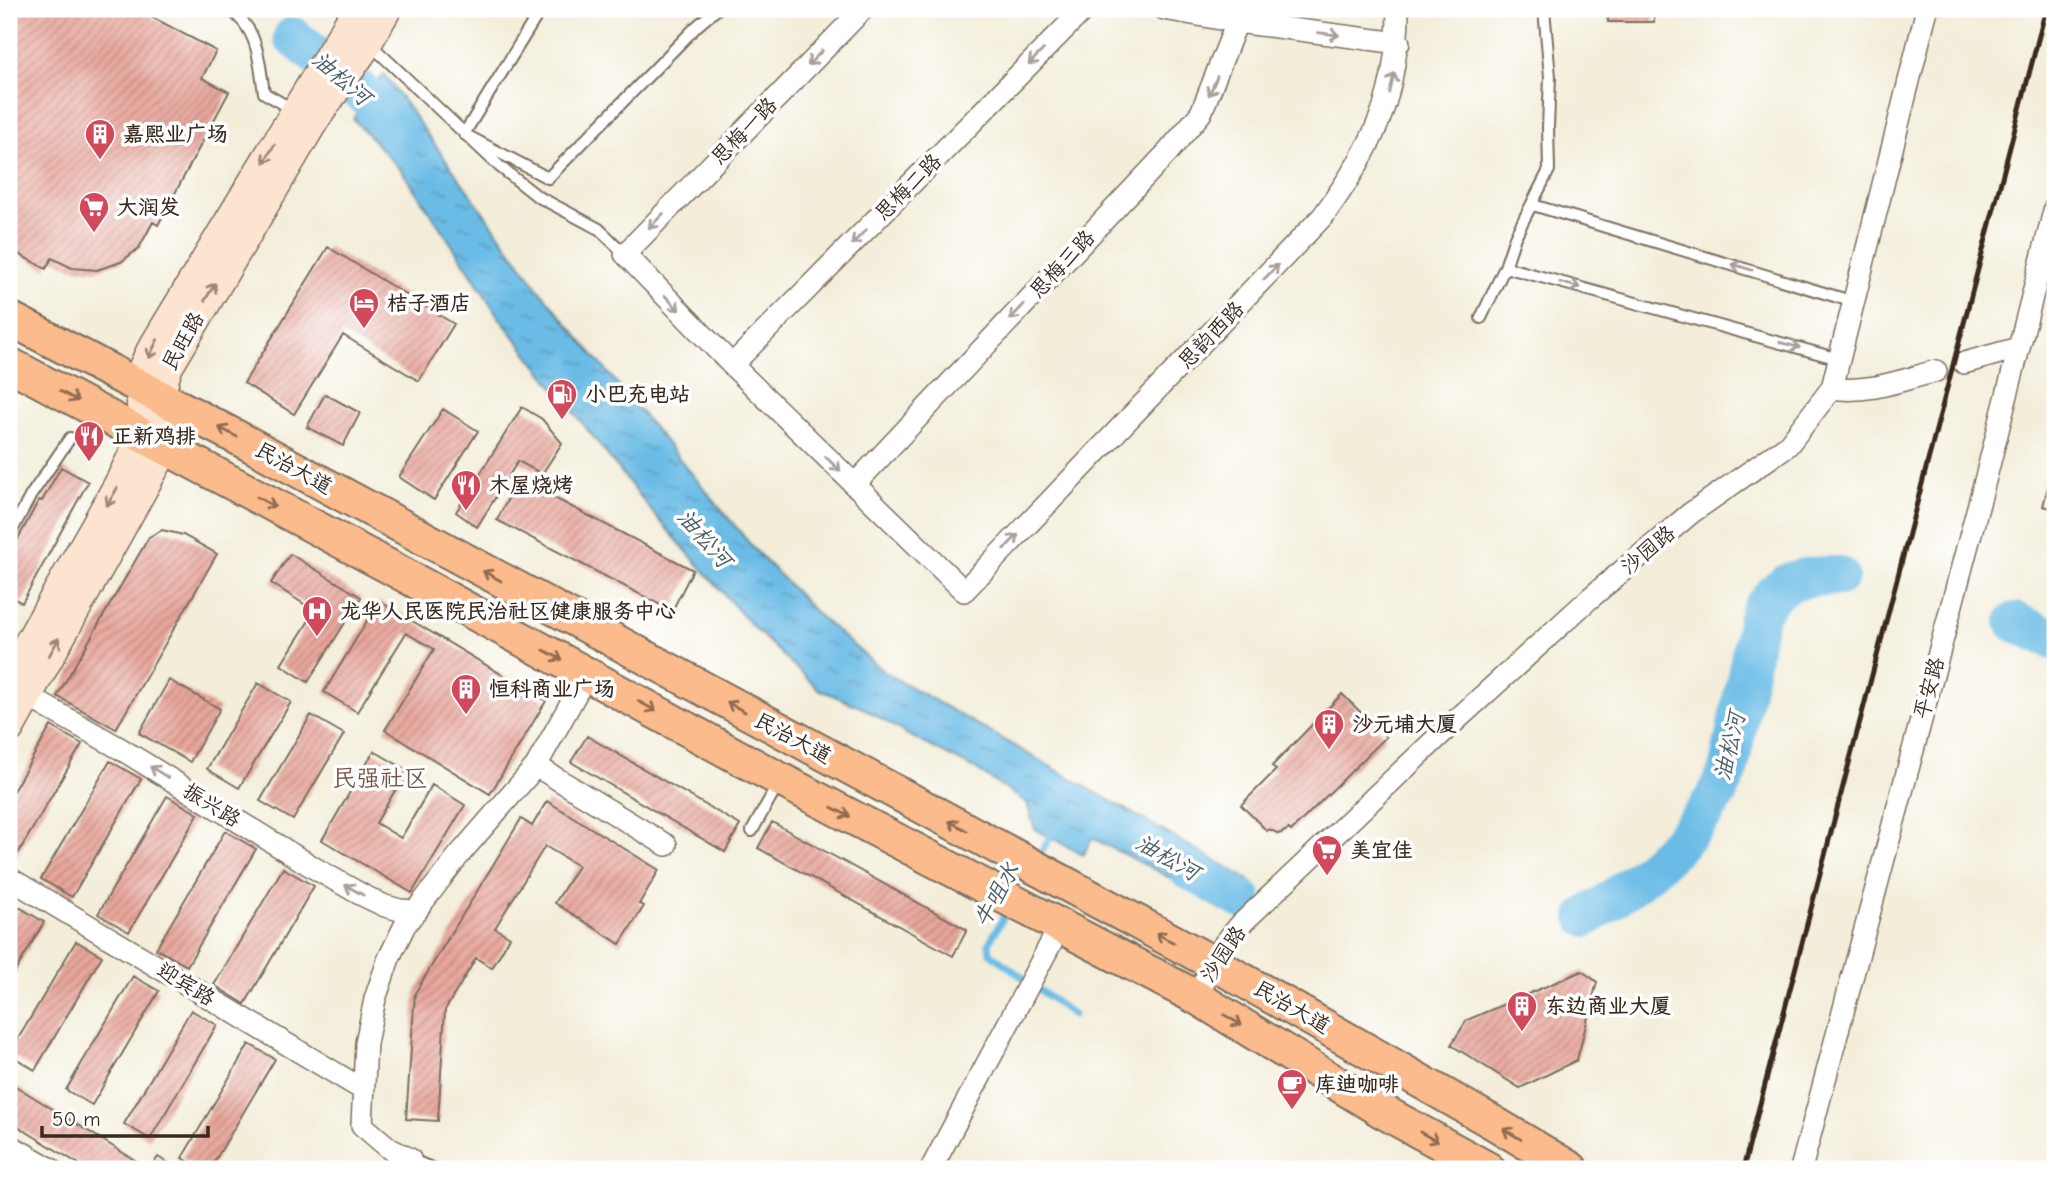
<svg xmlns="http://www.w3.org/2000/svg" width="2064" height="1178" font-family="'Comic Neue','LXGW WenKai TC',sans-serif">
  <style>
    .water { fill: url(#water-ripples); stroke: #537382; stroke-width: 2 }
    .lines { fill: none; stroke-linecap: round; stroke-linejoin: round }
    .stream { stroke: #6bbce6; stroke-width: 7 }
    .river { stroke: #6bbce6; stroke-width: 40 }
    .building { fill: url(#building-hatch) }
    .lane-casing { stroke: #7b6e5f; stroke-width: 14 }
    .street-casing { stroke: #7b6e5f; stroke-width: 24 }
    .secondary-casing { stroke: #7b6e5f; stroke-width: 33 }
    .primary-casing { stroke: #7b6e5f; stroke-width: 37 }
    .lane { stroke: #fff; stroke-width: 10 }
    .street { stroke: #fff; stroke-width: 21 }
    .secondary { stroke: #fde4d1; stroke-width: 30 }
    .primary { stroke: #fbbb8c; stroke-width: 33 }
    .rail { stroke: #3b2a1e; stroke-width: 5 }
    .oneway { stroke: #a79f9a }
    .oneway2 { stroke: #9c8778 }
    .oneway3 { stroke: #916b50 }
    .labels { text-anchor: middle; stroke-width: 7; stroke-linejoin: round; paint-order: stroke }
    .street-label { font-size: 21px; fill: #3b2a1e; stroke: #fff }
    .poi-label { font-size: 21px; font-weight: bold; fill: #3b2a1e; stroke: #fff; text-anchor: start }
    .water-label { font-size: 23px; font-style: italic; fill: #4c5d64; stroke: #fff }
    .quarter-label { font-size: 24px; fill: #78554a; stroke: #fff }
  </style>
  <defs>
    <pattern id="water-ripples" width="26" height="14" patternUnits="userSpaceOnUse" patternTransform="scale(1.75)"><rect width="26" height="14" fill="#6bbce6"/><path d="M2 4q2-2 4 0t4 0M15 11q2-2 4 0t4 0" fill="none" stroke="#5999ba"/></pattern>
    <pattern id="building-hatch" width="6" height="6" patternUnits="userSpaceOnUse" patternTransform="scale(1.75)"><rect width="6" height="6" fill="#e8a69b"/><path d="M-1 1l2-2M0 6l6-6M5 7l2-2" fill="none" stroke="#bd877e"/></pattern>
  </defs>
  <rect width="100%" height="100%" fill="#fff"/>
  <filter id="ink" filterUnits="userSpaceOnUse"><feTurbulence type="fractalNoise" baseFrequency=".0143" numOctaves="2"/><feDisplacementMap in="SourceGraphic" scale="14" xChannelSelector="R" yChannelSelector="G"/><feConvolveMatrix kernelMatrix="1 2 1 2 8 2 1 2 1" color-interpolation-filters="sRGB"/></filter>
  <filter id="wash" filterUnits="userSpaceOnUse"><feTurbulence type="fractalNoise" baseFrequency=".00686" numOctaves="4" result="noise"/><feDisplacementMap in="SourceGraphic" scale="28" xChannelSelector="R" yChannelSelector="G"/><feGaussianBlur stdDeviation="1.57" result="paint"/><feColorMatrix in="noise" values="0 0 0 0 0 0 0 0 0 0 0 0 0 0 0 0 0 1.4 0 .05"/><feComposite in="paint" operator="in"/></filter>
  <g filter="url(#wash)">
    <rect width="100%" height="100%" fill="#f3edd9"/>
    <!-- water -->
    <path class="water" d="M384,74L541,292L755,550L819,616L883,671L1249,880L1221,910L1165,875L1092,838L1083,855L1035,829L1027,803L975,769L908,735L865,709L818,689L753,627L654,514L498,316L469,270L402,171L353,119Z"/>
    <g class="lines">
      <!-- stream -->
      <path class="stream" d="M1037,860L1054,830
        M1008,909L989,943L990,953L1073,1015"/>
      <!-- river -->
      <path class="river" d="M293,37L368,97L401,140
        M2015,622L2055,640
        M1188,869L1242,899
        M1586,917C1638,884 1703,831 1728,772L1759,614C1779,578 1800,576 1839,576"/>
    </g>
    <g id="blocks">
      <!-- building -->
      <path class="building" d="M9,9H137L216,51L202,78L229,92L158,225L153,222L139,248L121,262L97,270L72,268L52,258L46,269L9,249Z
        M1608,9H1654V22H1608Z
        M328,247L454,324L419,381L343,335L294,414L244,383Z
        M325,394L360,413L343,446L307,427Z
        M522,407L542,419L562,443L542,474L518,461L477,527L456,512Z
        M443,409L478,431L434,500L399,477Z
        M2054,464H2055V509L2043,506Z
        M61,467L88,482L22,603L9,596V555L39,500L42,501Z
        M518,479L693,570L672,611L497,520Z
        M162,530L183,535L217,554L116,729L57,696L149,537Z
        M290,554L361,597L308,682L281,665L315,611L271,583Z
        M379,601L546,701L490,794L385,730L434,649L406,633L357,712L324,692Z
        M169,680L220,709L190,762L139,733Z
        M258,683L291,702L239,788L207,769Z
        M1342,694L1386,737L1291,831L1289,829L1279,834L1269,829L1267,831L1241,805L1276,770L1272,766Z
        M311,715L344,734L293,820L260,801Z
        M51,726L82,744L13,862L9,860V798Z
        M587,736L740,825L725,852L571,762Z
        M374,751L407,770L376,823L401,838L432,785L465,805L412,893L322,840Z
        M110,761L141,779L72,897L41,879Z
        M167,796L198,814L129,932L98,914Z
        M547,801L659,870L639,904L644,906L620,944L555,903L578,866L545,846L495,928L510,937L492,968L476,958L445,1010L438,1121L406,1119L415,993L521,819L532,826Z
        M772,822L967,930L953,956L758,848Z
        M225,831L256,849L187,966L156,949Z
        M283,868L314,886L245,1004L214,985Z
        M19,907L44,922L9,982V923Z
        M76,941L102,956L35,1070L9,1054Z
        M1582,971L1597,982L1577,1060L1520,1088L1451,1045L1467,1020Z
        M133,976L159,991L92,1105L66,1090Z
        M191,1010L217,1025L150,1139L124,1124Z
        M249,1044L275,1059L210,1169H202L182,1158Z
        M9,1082L59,1113L149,1169H87L9,1121Z
        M158,1157L178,1169H150Z"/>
    </g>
  </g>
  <g filter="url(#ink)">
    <use href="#blocks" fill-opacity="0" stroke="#7b6e5f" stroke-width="2"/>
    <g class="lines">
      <!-- lane casing -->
      <g class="lane-casing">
        <path id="lane" d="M229,9C259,29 259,61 264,93L294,110
          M541,9L464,134L548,178L697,26L717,9
          M369,43L499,166L537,196L599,229L625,254
          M1533,205L1854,302
          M1505,267L1839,359
          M1481,318L1505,267L1515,237L1549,170L1548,127L1550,77L1544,9
          M9,536L31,495L70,438
          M752,831L778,784
          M410,1159L434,1169"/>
      </g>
      <!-- street casing -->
      <g class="street-casing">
        <path id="street" d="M863,9L625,254L732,365L964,591L1323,216C1374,146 1398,96 1398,9
          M1164,9L1237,22L1399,43
          M1964,363L2018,348
          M732,365L1084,9
          M1832,388C1867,394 1902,380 1936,371
          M854,485L1168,152L1201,113L1237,22
          M16,692L27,696L121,749L316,869L362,895L385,906L400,910L417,911
          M536,766L666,845
          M9,878L362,1089
          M1196,997L1225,943L1241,924L1440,735L1589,599L1691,513L1788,445L1832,388L1927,9
          M9,1145L51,1169
          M410,1159L390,1149L362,1125L366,1043L375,999L389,958L405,925L459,855L536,766L587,674
          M931,1169L1060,926
          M1801,1169L1986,477L2055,207"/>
      </g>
      <!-- secondary casing -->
      <g class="secondary-casing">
        <path id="secondary" d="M9,679L119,485L138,446L143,422L141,387L144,367L151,352L358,9
          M9,728L157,462C166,429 154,399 168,366L313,121L362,51L386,9"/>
      </g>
      <!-- primary casing -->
      <g class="primary-casing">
        <path id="primary" d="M9,318L238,438L1213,963L1494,1123L1571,1169
          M9,364L386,565L764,771L1196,997L1382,1111L1488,1169"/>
      </g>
      <!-- lane -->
      <use href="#lane" class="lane"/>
      <!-- street -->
      <use href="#street" class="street"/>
      <!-- secondary -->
      <use href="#secondary" class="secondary"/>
      <!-- primary -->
      <use href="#primary" class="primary"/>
      <!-- rail -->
      <path class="rail" d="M1743,1169L2046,9"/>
    </g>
    <!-- one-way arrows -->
    <defs><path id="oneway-shaft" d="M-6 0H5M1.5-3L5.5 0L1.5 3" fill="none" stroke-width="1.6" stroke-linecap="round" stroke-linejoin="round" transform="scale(1.75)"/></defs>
    <g class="oneway">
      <use href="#oneway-shaft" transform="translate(1329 34) rotate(7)"/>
      <use href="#oneway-shaft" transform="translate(1036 57) rotate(135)"/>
      <use href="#oneway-shaft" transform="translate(815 58) rotate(134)"/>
      <use href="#oneway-shaft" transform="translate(1392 83) rotate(-77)"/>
      <use href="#oneway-shaft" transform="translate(1213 86) rotate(113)"/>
      <use href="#oneway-shaft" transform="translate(656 221) rotate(134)"/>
      <use href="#oneway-shaft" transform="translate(859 237) rotate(135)"/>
      <use href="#oneway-shaft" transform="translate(1742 267) rotate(-163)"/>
      <use href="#oneway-shaft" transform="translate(1271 272) rotate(-46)"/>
      <use href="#oneway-shaft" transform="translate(1570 285) rotate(15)"/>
      <use href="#oneway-shaft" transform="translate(672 303) rotate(46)"/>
      <use href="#oneway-shaft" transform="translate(1017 312) rotate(133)"/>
      <use href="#oneway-shaft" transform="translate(1790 345) rotate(15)"/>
      <use href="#oneway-shaft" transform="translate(833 464) rotate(44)"/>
      <use href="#oneway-shaft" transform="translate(1011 542) rotate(-46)"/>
      <use href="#oneway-shaft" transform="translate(159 772) rotate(-148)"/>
      <use href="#oneway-shaft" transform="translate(354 890) rotate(-151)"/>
    </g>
    <g class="oneway2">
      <use href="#oneway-shaft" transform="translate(269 154) rotate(121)"/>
      <use href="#oneway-shaft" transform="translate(210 292) rotate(-59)"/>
      <use href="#oneway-shaft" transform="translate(153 349) rotate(116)"/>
      <use href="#oneway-shaft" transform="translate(112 497) rotate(120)"/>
      <use href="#oneway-shaft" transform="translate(54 647) rotate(-61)"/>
    </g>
    <g class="oneway3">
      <use href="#oneway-shaft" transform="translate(69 396) rotate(29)"/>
      <use href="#oneway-shaft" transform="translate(228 432) rotate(-152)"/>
      <use href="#oneway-shaft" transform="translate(266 502) rotate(28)"/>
      <use href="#oneway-shaft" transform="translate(492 576) rotate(-151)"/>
      <use href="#oneway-shaft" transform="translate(553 655) rotate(28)"/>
      <use href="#oneway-shaft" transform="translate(647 706) rotate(29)"/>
      <use href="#oneway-shaft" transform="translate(736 707) rotate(-152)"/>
      <use href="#oneway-shaft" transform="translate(841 812) rotate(27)"/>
      <use href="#oneway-shaft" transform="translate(958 826) rotate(-151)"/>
      <use href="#oneway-shaft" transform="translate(1165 938) rotate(-152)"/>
      <use href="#oneway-shaft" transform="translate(1233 1020) rotate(31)"/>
      <use href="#oneway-shaft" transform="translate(1512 1134) rotate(-149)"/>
      <use href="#oneway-shaft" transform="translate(1429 1137) rotate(29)"/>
    </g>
  </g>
  <!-- icons -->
  <defs>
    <g id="building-pin" transform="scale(1.575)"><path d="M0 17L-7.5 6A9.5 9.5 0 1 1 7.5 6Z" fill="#d1495b" stroke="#fff"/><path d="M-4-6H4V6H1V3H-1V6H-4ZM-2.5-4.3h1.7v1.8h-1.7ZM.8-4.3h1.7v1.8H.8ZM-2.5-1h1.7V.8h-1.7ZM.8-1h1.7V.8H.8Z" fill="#fff"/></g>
    <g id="supermarket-pin" transform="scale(1.575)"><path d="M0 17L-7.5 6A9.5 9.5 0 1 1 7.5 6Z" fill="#d1495b" stroke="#fff"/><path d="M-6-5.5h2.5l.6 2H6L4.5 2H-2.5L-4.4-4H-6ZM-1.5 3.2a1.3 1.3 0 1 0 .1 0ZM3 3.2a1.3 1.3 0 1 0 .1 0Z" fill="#fff"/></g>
    <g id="hotel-pin" transform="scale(1.575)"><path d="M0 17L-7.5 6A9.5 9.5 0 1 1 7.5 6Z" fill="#d1495b" stroke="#fff"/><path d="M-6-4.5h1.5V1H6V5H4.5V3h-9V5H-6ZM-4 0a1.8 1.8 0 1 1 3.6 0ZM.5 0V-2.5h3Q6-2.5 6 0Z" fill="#fff"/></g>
    <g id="fuel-pin" transform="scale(1.575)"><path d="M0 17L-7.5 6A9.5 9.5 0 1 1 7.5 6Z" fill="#d1495b" stroke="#fff"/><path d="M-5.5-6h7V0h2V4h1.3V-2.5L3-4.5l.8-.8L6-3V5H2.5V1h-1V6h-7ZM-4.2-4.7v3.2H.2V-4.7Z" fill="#fff"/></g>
    <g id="restaurant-pin" transform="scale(1.575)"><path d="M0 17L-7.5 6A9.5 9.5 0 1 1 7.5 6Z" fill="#d1495b" stroke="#fff"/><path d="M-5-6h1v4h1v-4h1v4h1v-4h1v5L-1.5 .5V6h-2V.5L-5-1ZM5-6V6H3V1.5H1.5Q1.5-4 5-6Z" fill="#fff"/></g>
    <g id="hospital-pin" transform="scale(1.575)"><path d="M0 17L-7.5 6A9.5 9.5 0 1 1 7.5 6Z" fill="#d1495b" stroke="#fff"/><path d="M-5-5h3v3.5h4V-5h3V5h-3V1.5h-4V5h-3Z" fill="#fff"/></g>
    <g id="cafe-pin" transform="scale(1.575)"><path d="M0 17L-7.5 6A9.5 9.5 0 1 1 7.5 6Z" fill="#d1495b" stroke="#fff"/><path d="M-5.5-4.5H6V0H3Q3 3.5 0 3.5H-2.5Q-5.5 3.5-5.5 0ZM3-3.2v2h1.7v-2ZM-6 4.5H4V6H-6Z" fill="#fff"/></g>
  </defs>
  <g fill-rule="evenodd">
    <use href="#building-pin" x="100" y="134"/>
    <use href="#supermarket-pin" x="94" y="207"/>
    <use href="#hotel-pin" x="364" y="303"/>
    <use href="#fuel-pin" x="562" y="394"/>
    <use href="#restaurant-pin" x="89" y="436"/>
    <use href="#restaurant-pin" x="466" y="485"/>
    <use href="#hospital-pin" x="317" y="611"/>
    <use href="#building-pin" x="466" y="689"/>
    <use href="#building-pin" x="1329" y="724"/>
    <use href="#supermarket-pin" x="1327" y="850"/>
    <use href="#building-pin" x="1522" y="1006"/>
    <use href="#cafe-pin" x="1292" y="1084"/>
  </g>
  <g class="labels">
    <!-- street labels -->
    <g class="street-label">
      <text transform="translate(744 131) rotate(-46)" y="7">思梅一路</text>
      <text transform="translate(908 187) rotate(-45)" y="7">思梅二路</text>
      <text transform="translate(1062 264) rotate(-47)" y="7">思梅三路</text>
      <text transform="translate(1211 335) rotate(-46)" y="7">思韵西路</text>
      <text transform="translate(183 341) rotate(-61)" y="7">民旺路</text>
      <text transform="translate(294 468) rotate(29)" y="7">民治大道</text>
      <text transform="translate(1648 550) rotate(-40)" y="7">沙园路</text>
      <text transform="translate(1929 688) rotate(-75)" y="7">平安路</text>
      <text transform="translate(793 738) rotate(28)" y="7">民治大道</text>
      <text transform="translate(212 805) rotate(32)" y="7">振兴路</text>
      <text transform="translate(1223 954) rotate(-56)" y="7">沙园路</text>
      <text transform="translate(186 984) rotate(31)" y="7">迎宾路</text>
      <text transform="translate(1292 1007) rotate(30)" y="7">民治大道</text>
    </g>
    <!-- poi labels -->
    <g class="poi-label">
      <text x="123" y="141">嘉熙业广场</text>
      <text x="117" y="214">大润发</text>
      <text x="387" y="310">桔子酒店</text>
      <text x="585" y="401">小巴充电站</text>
      <text x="112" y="443">正新鸡排</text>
      <text x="489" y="492">木屋烧烤</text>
      <text x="340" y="618">龙华人民医院民治社区健康服务中心</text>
      <text x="489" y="696">恒科商业广场</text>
      <text x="1352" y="731">沙元埔大厦</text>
      <text x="1350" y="857">美宜佳</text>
      <text x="1545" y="1013">东边商业大厦</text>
      <text x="1315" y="1091">库迪咖啡</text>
    </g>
    <!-- water labels -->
    <g class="water-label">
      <text transform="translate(342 78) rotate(41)" y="8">油松河</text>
      <text transform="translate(705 538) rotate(49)" y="8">油松河</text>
      <text transform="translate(1729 746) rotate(-77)" y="8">油松河</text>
      <text transform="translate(1168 857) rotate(30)" y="8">油松河</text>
      <text transform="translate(996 895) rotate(-61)" y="8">牛咀水</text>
    </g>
    <!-- quarter labels -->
    <g class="quarter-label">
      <text x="380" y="786">民强社区</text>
    </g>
  </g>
  <!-- margin -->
  <rect width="2064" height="1178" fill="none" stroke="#fff" stroke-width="35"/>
  <!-- scale -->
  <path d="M42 1126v10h166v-10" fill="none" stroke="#3b2a1e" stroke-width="3.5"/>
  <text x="52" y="1126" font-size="21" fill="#3b2a1e" stroke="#ffffff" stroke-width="5" paint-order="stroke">50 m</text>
</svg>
